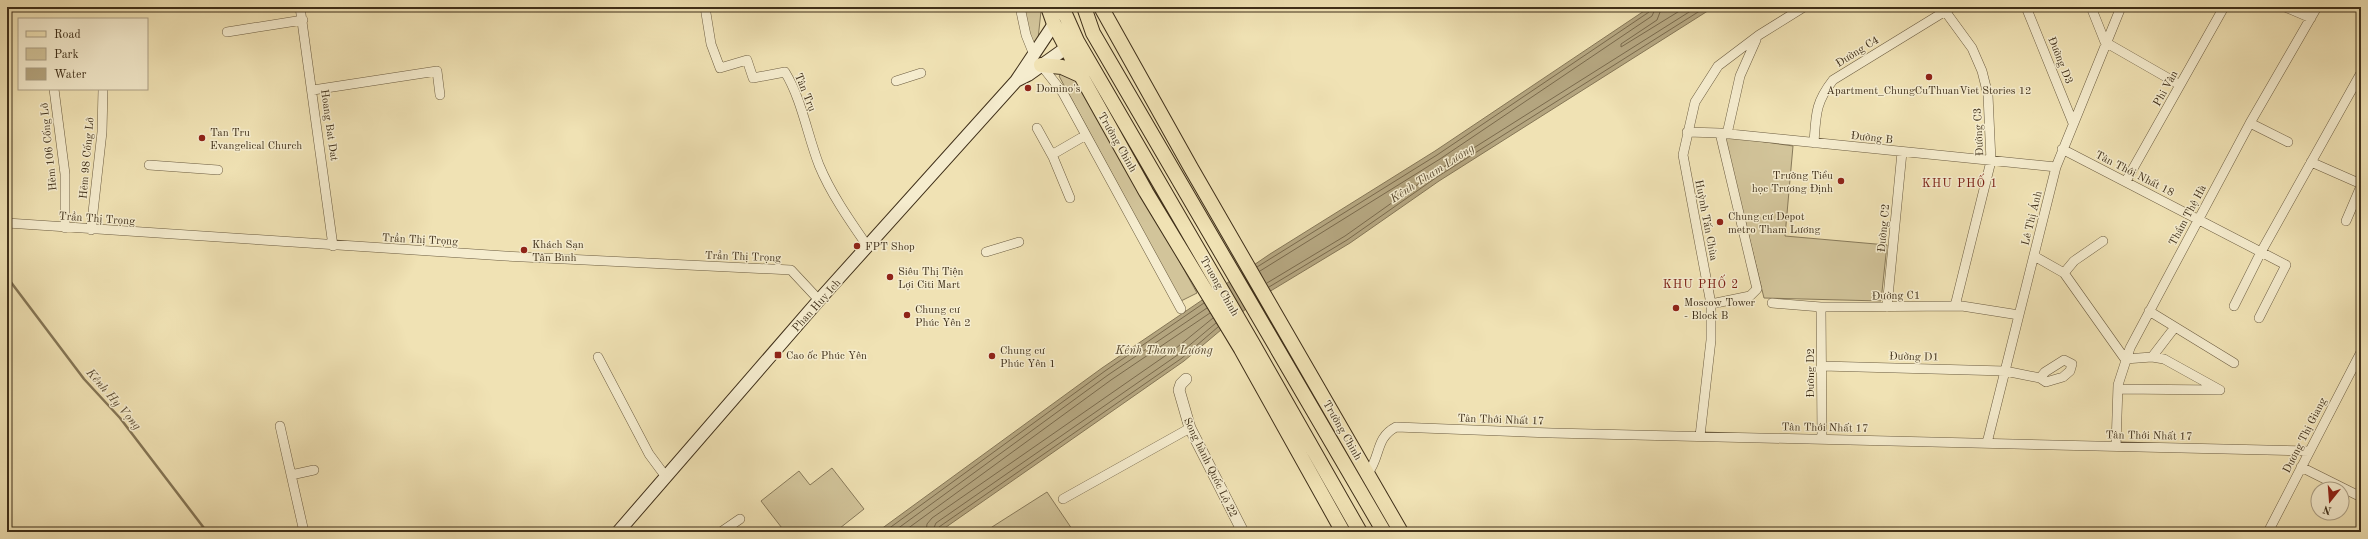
<svg xmlns="http://www.w3.org/2000/svg" width="2368" height="539" font-family="'Old Standard TT',serif">
  <style>
    .green { fill: #d2c49a; stroke: #887a5a }
    .water { fill: #b4a57f; stroke: #857656 }
    .lines { fill: none; stroke-linecap: round; stroke-linejoin: round }
    .shore { stroke: #7a6a4c; stroke-width: 1 }
    .stream { stroke: #857656; stroke-width: 2.5 }
    .minor-casing { stroke: #6b5c40; stroke-width: 10 }
    .tertiary-casing { stroke: #6b5c40; stroke-width: 12 }
    .secondary-casing { stroke: #3f2f19; stroke-width: 14 }
    .primary-casing { stroke: #3f2f19; stroke-width: 16 }
    .minor { stroke: #f5ecce; stroke-width: 9 }
    .tertiary { stroke: #f5ecce; stroke-width: 11 }
    .secondary { stroke: #f5ecce; stroke-width: 12 }
    .primary { stroke: #f0e2b4; stroke-width: 14 }
    .poi-dot { fill: #8f2418; stroke: #f5ecce; stroke-width: 1.5 }
    .labels { text-anchor: middle; stroke-width: 3; stroke-linejoin: round; paint-order: stroke }
    .street-label { font-size: 11px; fill: #3f2f19; stroke: #f5ecce }
    .poi-label { font-size: 11px; fill: #3f2f19; stroke: #f5ecce; text-anchor: start }
    .water-label { font-size: 12px; font-style: italic; fill: #5c4c32; stroke: #f5ecce }
    .neighbourhood-label { font-size: 12px; letter-spacing: 1px; fill: #7a1f14; stroke: #f5ecce }
  </style>
  <rect width="100%" height="100%" fill="#f0e2b4"/>
  <filter id="stains"><feTurbulence type="fractalNoise" baseFrequency=".005" numOctaves="4"/><feColorMatrix values="0 0 0 0 .2 0 0 0 0 .09 0 0 0 0 .02 0 0 0 .5 -.17"/></filter>
  <radialGradient id="worn" r=".72"><stop offset=".6" stop-color="#630" stop-opacity="0"/><stop offset="1" stop-color="#630" stop-opacity=".3"/></radialGradient>
  <!-- green -->
  <path class="green" d="M1024,7H1040L1041,11L1038,39L1032,46Z
    M1064,72L1077,77L1197,293L1181,301L1059,76Z
    M1724,136L1793,146L1785,236L1887,245L1881,301L1764,298Z
    M832,468L864,509L835,532H785L761,501L799,471L810,485Z
    M1047,492L1074,532H986L992,527Z"/>
  <!-- water -->
  <path class="water" d="M1650,7H1714L1439,181L1350,243L1259,298L1184,361L939,532H877L1102,368L1270,254L1435,151Z"/>
  <g class="lines">
    <!-- shore -->
    <path class="shore" d="M1662,7L1657,20L1621,44V47L1686,7
      M1257,267L1437,155L1649,12L1651,7
      M1260,271L1440,159L1652,16L1656,7
      M1267,283L1345,236L1434,173L1697,7
      M1269,287L1347,240L1437,177L1706,7
      M884,532L1105,371L1204,303
      M893,532L1108,375L1207,308
      M903,532L1111,380L1210,313
      M926,532L927,524L932,518L1175,349L1213,318
      M932,532L936,523L1179,354L1216,323
      M937,532L939,527L1182,358L1218,327"/>
    <!-- stream -->
    <path class="stream" d="M7,277L84,379L120,418L207,532"/>
    <!-- minor casing -->
    <g class="minor-casing">
      <path id="minor" d="M300,7L333,246
        M705,7L711,44L720,68L747,60L753,78L785,72C802,100 807,134 819,165C831,194 850,221 868,247
        M1020,7L1026,35L1034,55
        M2026,7L2073,123
        M2091,7L2105,42L2180,85
        M2285,7L2311,18
        M1945,11L1972,48L1982,71L1988,95L1991,161L1955,306
        M227,32L303,20
        M1041,65L1063,93L1181,309
        M896,81L921,73
        M54,89L65,174V228
        M313,90L437,71L440,95
        M2250,123L2288,142
        M1037,128L1053,157
        M1687,132L1720,133L2056,167
        M1727,134L1740,76L1756,40
        M1814,143C1816,115 1815,103 1833,80L1952,7
        M2062,149L2286,265L2259,318
        M2311,162L2361,184
        M149,165L218,170
        M2126,181L2224,7
        M1070,198L1053,157L1055,153L1086,135
        M2346,221L2361,186
        M7,223L505,256L791,270L819,300
        M91,230L102,132L103,89
        M986,252L1019,242
        M2034,256L2064,273L2125,359L2152,357L2164,359L2220,390
        M2064,273L2074,261L2103,241
        M1772,303L1821,307L1962,306L2019,315
        M1711,304L1750,296L1757,289L1720,133
        M2234,306L2261,252L2361,73
        M1821,307L1822,439
        M1887,307L1902,152
        M2149,311L2234,363
        M598,357L649,454L666,477
        M2152,357L2175,327
        M1822,366L2005,371L2040,378L2046,382L2063,377L2070,371L2072,364L2064,360L2045,372L2040,378
        M2118,389L2219,390
        M280,426L304,532
        M1700,436L1711,340V304L1683,155L1695,102L1718,66L1759,35L1804,7
        M1987,443L2056,167L2121,7
        M2116,446L2118,385L2130,348L2250,123L2317,7
        M2301,467L2361,497
        M1368,473C1381,456 1375,438 1396,427L1552,433L2309,451
        M291,475L314,470
        M1063,499L1190,428
        M721,532L740,519
        M2268,532L2361,352"/>
    </g>
    <!-- tertiary casing -->
    <g class="tertiary-casing">
      <path id="tertiary" d="M1186,379L1181,384L1179,390L1190,428L1243,532"/>
    </g>
    <!-- secondary casing -->
    <g class="secondary-casing">
      <path id="secondary" d="M1016,81L1028,75L1066,48
        M618,532L819,300L1016,81L1054,24"/>
    </g>
    <!-- primary casing -->
    <g class="primary-casing">
      <path id="primary" d="M1048,7L1054,24L1080,74L1146,192L1241,349L1343,532
        M1062,7L1077,41L1253,344L1360,532
        M1084,7L1093,33L1384,532
        M1101,7L1191,168L1401,532
        M1041,65L1062,67L1082,76"/>
    </g>
    <!-- minor -->
    <use href="#minor" class="minor"/>
    <!-- tertiary -->
    <use href="#tertiary" class="tertiary"/>
    <!-- secondary -->
    <use href="#secondary" class="secondary"/>
    <!-- primary -->
    <use href="#primary" class="primary"/>
  </g>
  <!-- markers -->
  <g class="poi-dot">
    <circle cx="1929" cy="77" r="4"/>
    <circle cx="1028" cy="88" r="4"/>
    <circle cx="202" cy="138" r="4"/>
    <circle cx="1841" cy="181" r="4"/>
    <circle cx="1720" cy="222" r="4"/>
    <circle cx="857" cy="246" r="4"/>
    <circle cx="524" cy="250" r="4"/>
    <circle cx="890" cy="277" r="4"/>
    <circle cx="1676" cy="308" r="4"/>
    <circle cx="907" cy="315" r="4"/>
    <rect x="774" y="351" width="8" height="8" rx="2"/>
    <circle cx="992" cy="356" r="4"/>
  </g>
  <g class="labels">
    <!-- street labels -->
    <g class="street-label">
      <text transform="translate(1857 51) rotate(-32)" y="4">Đường C4</text>
      <text transform="translate(2061 60) rotate(68)" y="4">Đường D3</text>
      <text transform="translate(2165 88) rotate(-61)" y="4">Phi Vân</text>
      <text transform="translate(806 92) rotate(68)" y="4">Tân Trụ</text>
      <text transform="translate(330 125) rotate(82)" y="4">Hoang Bat Dat</text>
      <text transform="translate(1978 132) rotate(-93)" y="4">Đường C3</text>
      <text transform="translate(1872 137) rotate(6)" y="4">Đường B</text>
      <text transform="translate(1118 142) rotate(60)" y="4">Trường Chinh</text>
      <text transform="translate(48 147) rotate(-96)" y="4">Hẻm 106 Cống Lở</text>
      <text transform="translate(86 158) rotate(-85)" y="4">Hẻm 98 Cống Lở</text>
      <text transform="translate(2135 173) rotate(27)" y="4">Tân Thới Nhất 18</text>
      <text transform="translate(2187 215) rotate(-62)" y="4">Thẩm Thệ Hà</text>
      <text transform="translate(97 218) rotate(4)" y="4">Trần Thị Trọng</text>
      <text transform="translate(2031 218) rotate(-76)" y="4">Lê Thị Ánh</text>
      <text transform="translate(1707 220) rotate(79)" y="4">Huỳnh Tấn Chùa</text>
      <text transform="translate(1883 228) rotate(-85)" y="4">Đường C2</text>
      <text transform="translate(420 239) rotate(3)" y="4">Trần Thị Trọng</text>
      <text transform="translate(743 256) rotate(2)" y="4">Trần Thị Trọng</text>
      <text transform="translate(1220 286) rotate(60)" y="4">Truong Chinh</text>
      <text transform="translate(1896 295) rotate(-1)" y="4">Đường C1</text>
      <text transform="translate(816 305) rotate(-48)" y="4">Phan Huy Ich</text>
      <text transform="translate(1914 356) rotate(1)" y="4">Đường D1</text>
      <text transform="translate(1810 373) rotate(-90)" y="4">Đường D2</text>
      <text transform="translate(1501 419) rotate(2)" y="4">Tân Thới Nhất 17</text>
      <text transform="translate(1825 427) rotate(1)" y="4">Tân Thới Nhất 17</text>
      <text transform="translate(1343 430) rotate(60)" y="4">Trường Chinh</text>
      <text transform="translate(2149 435) rotate(1)" y="4">Tân Thới Nhất 17</text>
      <text transform="translate(2304 435) rotate(-63)" y="4">Dương Thị Giang</text>
      <text transform="translate(1211 467) rotate(64)" y="4">Song hành Quốc Lộ 22</text>
    </g>
    <!-- poi labels -->
    <g class="poi-label">
      <text x="1036" y="92">Domino's</text>
      <text x="1929" y="94" text-anchor="middle">Apartment_ChungCuThuanViet Stories 12</text>
      <text x="210" y="136">Tan Tru<tspan x="210" dy="13">Evangelical Church</tspan></text>
      <text x="1833" y="179" text-anchor="end">Trường Tiểu<tspan x="1833" dy="13">học Trương Định</tspan></text>
      <text x="1728" y="220">Chung cư Depot<tspan x="1728" dy="13">metro Tham Lương</tspan></text>
      <text x="532" y="248">Khách Sạn<tspan x="532" dy="13">Tân Bình</tspan></text>
      <text x="865" y="250">FPT Shop</text>
      <text x="898" y="275">Siêu Thị Tiện<tspan x="898" dy="13">Lợi Citi Mart</tspan></text>
      <text x="1684" y="306">Moscow Tower<tspan x="1684" dy="13">- Block B</tspan></text>
      <text x="915" y="313">Chung cư<tspan x="915" dy="13">Phúc Yên 2</tspan></text>
      <text x="1000" y="354">Chung cư<tspan x="1000" dy="13">Phúc Yên 1</tspan></text>
      <text x="786" y="359">Cao ốc Phúc Yên</text>
    </g>
    <!-- water labels -->
    <g class="water-label">
      <text transform="translate(1432 173) rotate(-33)" y="4">Kênh Tham Lương</text>
      <text x="1164" y="354">Kênh Tham Lương</text>
      <text transform="translate(114 399) rotate(49)" y="4">Kênh Hy Vọng</text>
    </g>
    <!-- neighbourhood labels -->
    <g class="neighbourhood-label">
      <text x="1960" y="187">KHU PHỐ 1</text>
      <text x="1701" y="288">KHU PHỐ 2</text>
    </g>
  </g>
  <!-- margin -->
  <rect width="2368" height="539" fill="none" stroke="#f0e2b4" stroke-width="24"/>
  <rect x="8" y="8" width="2352" height="523" fill="none" stroke="#3f2f19" stroke-width="2"/>
  <rect x="12" y="12" width="2344" height="515" fill="none" stroke="#3f2f19"/>
  <!-- legend -->
  <rect x="18" y="18" width="130" height="72" fill="#f5ecce" stroke="#aca086"/>
  <rect x="26" y="31" width="20" height="6" fill="#f0e2b4" stroke="#aca086"/>
  <text x="54" y="38" font-size="12" fill="#3f2f19">Road</text>
  <rect x="26" y="48" width="20" height="12" fill="#d2c49a" stroke="#aca086"/>
  <text x="54" y="58" font-size="12" fill="#3f2f19">Park</text>
  <rect x="26" y="68" width="20" height="12" fill="#b4a57f" stroke="#aca086"/>
  <text x="54" y="78" font-size="12" fill="#3f2f19">Water</text>
  <!-- north arrow -->
  <g transform="translate(2330 501) rotate(197)"><circle r="19" fill="#f5ecce" stroke="#aca086"/>
  <path d="M0-3L7 15L0 10L-7 15Z" fill="#8f2418"/>
  <text y="-6" font-size="11" font-weight="bold" text-anchor="middle" fill="#3f2f19">N</text>
  </g>
  <rect width="100%" height="100%" filter="url(#stains)"/>
  <rect width="100%" height="100%" fill="url(#worn)"/>
</svg>
